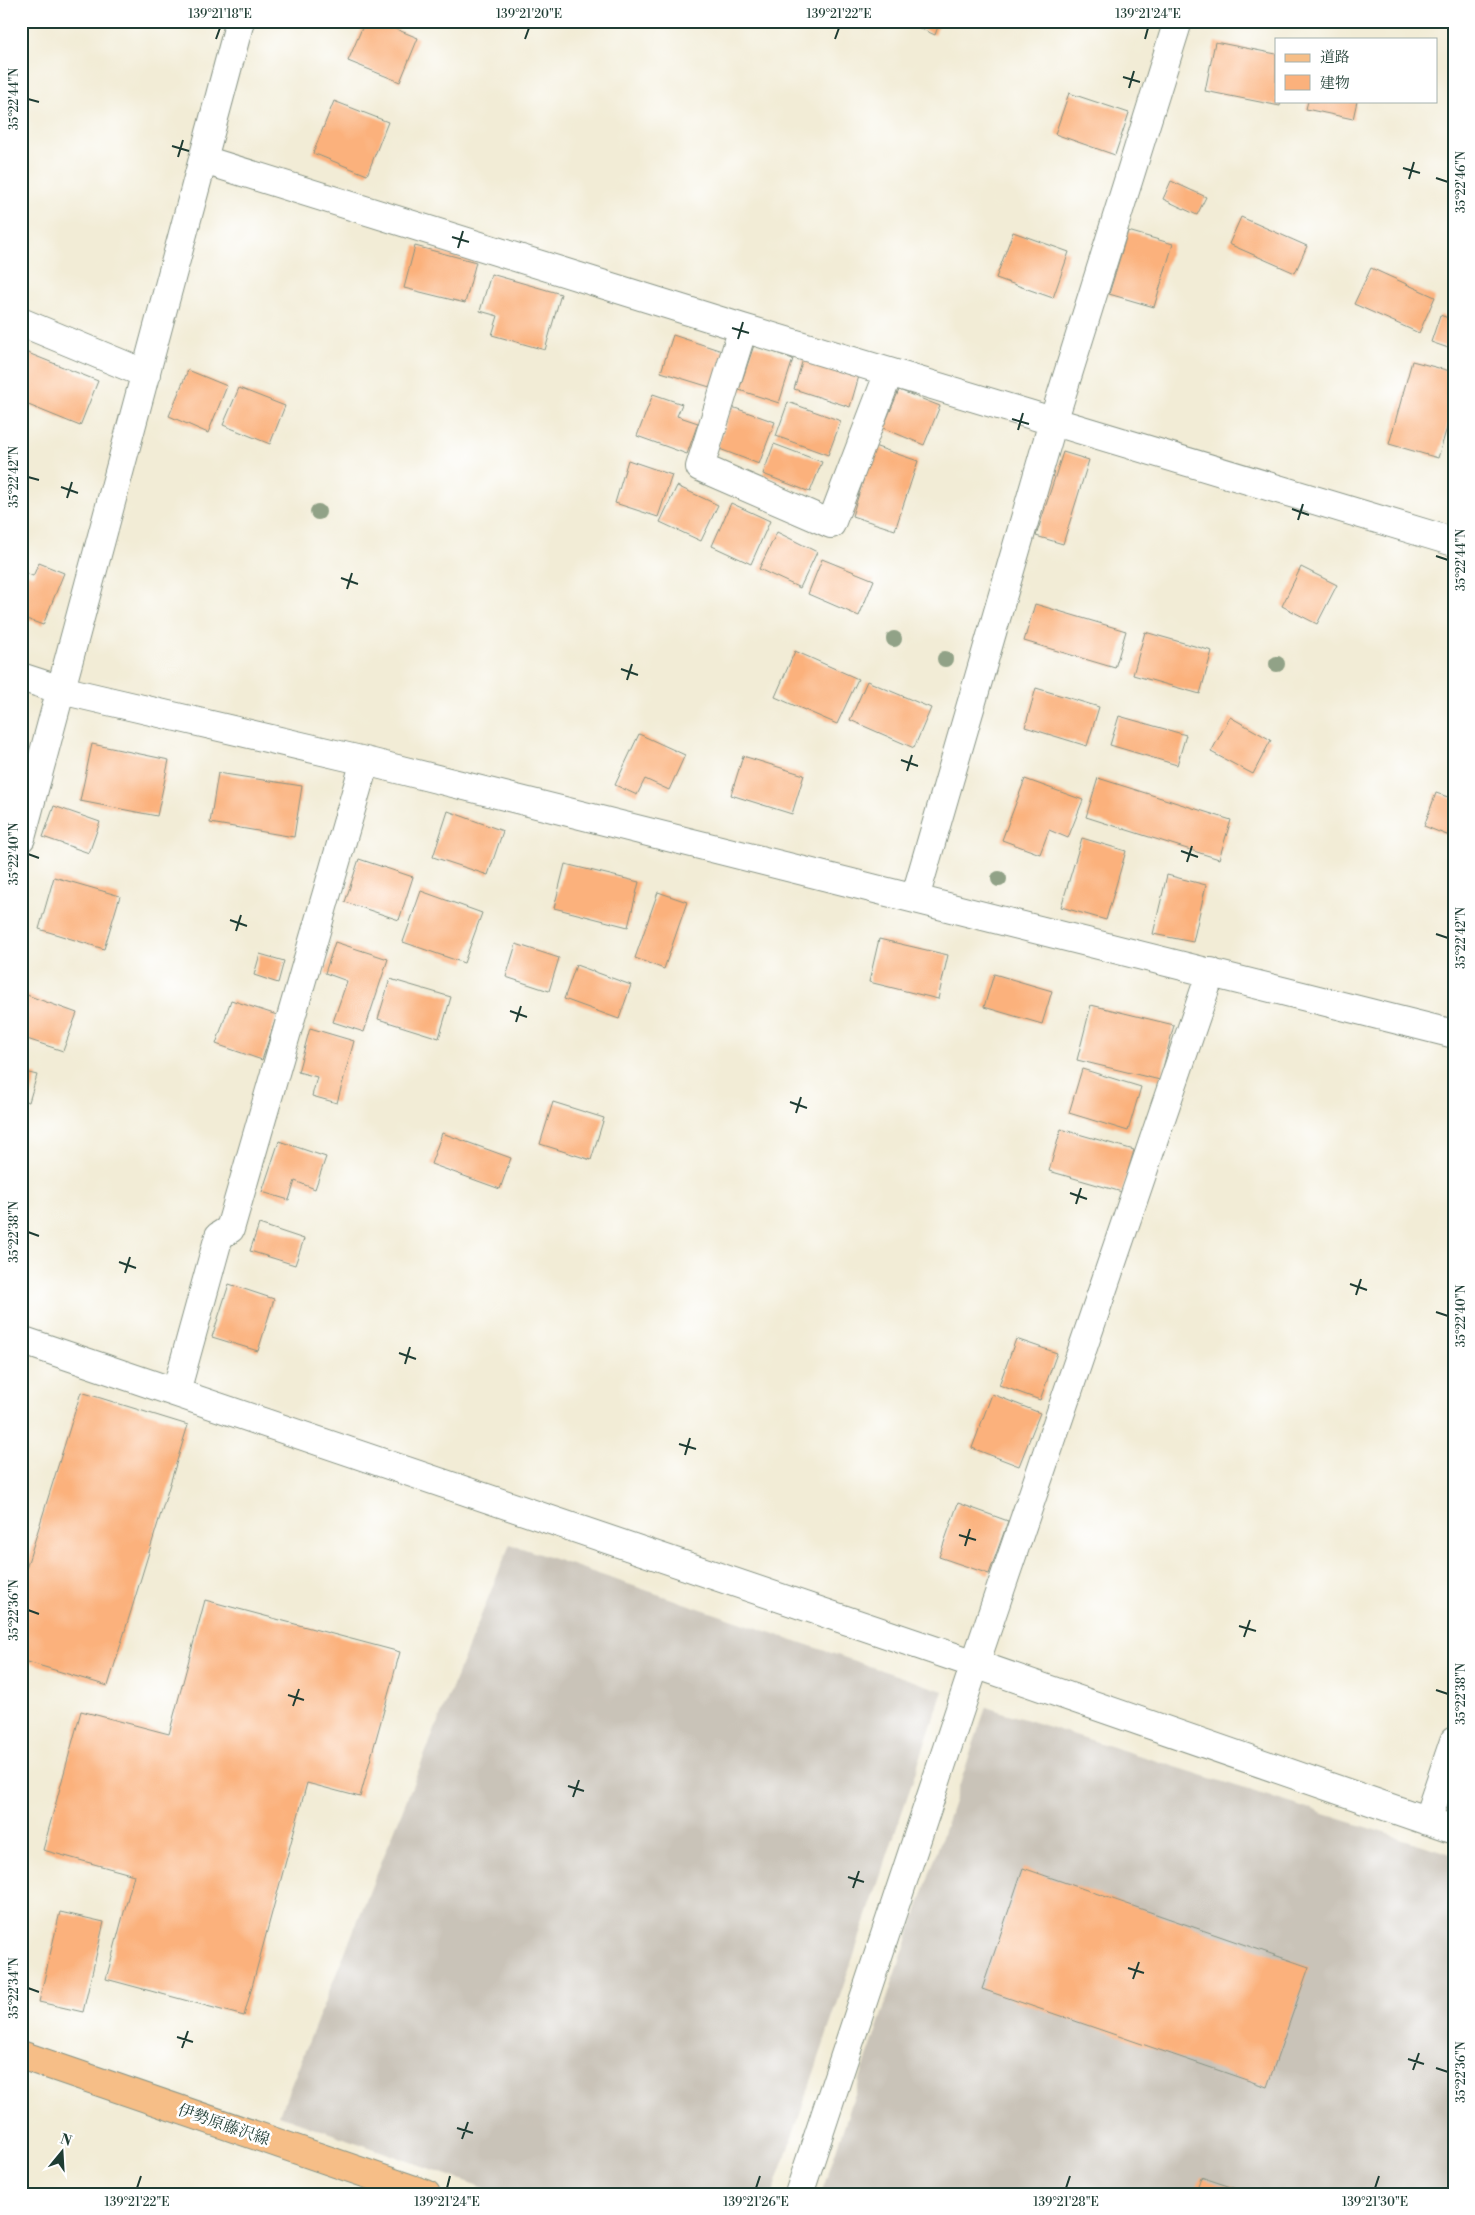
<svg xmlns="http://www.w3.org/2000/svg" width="1475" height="2215" font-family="'Libre Bodoni','Noto Serif JP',serif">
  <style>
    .industrial { fill: #c9c3b8 }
    .building { fill: #fbb17c }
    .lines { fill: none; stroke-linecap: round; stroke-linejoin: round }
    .minor-casing { stroke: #889485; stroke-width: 30 }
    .major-casing { stroke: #889485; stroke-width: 30 }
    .minor { stroke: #fff; stroke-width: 28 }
    .major { stroke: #f6be87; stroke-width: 28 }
    .tree { fill: #91a287 }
    .ticks { fill: none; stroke: #1f3d34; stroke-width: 2 }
    .labels { text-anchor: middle; stroke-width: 5; stroke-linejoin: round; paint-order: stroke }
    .street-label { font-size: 16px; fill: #1f3d34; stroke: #fff }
    .neatline { fill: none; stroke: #1f3d34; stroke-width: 2 }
    .ticks-label { font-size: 12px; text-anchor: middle; fill: #1f3d34 }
  </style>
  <rect width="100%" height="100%" fill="#fff"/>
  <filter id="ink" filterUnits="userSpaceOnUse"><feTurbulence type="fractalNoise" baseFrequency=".02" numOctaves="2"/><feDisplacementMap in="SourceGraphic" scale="10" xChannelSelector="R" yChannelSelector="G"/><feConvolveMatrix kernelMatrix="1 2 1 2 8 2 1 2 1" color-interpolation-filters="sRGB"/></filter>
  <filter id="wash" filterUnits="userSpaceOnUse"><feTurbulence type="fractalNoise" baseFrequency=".0096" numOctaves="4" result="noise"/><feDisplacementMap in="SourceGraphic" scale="20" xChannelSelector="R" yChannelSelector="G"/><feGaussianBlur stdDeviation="1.12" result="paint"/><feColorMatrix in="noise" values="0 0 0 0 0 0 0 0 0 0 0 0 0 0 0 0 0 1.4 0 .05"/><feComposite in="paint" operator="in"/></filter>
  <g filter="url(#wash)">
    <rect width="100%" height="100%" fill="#f2ecd6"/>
    <!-- industrial -->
    <path class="industrial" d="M510,1544L943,1691L773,2194H501L279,2115Z
      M986,1707L1454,1855V2194H821Z"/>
    <g id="blocks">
      <!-- building -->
      <path class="building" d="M365,21H376L418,38L400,82L348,61Z
        M904,21H940L935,35Z
        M1215,42L1276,54V101H1281L1280,106L1205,91Z
        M1069,93L1129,113L1115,155L1055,134Z
        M334,101L388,122L367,175L313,153Z
        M1308,101H1357L1353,119L1306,109Z
        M1171,181L1206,197L1197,215L1163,199Z
        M1241,217L1307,246L1295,273L1229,244Z
        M1128,231L1173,244L1154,307L1109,294Z
        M1013,232L1069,252L1053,298L996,278Z
        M415,246L476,262L465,303L404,288Z
        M1371,268L1435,297L1419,333L1354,304Z
        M491,274L561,294L545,350L492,335L498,316L480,311Z
        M1440,315L1454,320V350L1431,342Z
        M673,335L725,352L713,388L661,372Z
        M754,345L793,359L779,403L739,390Z
        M23,351L98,381L80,426L21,402V356Z
        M803,359L859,376L850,407L794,389Z
        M1412,361L1454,372V404L1438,458L1389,444Z
        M188,370L227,386L208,433L169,416Z
        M239,388L285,406L270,444L223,425Z
        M899,390L940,406L924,445L883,428Z
        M653,394L682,404L677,416L698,423L687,454L637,436Z
        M788,402L841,421L828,455L776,436Z
        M732,407L775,422L759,464L717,448Z
        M774,444L822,462L810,492L763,474Z
        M874,446L918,461L895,530L852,516Z
        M1063,452L1089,460L1063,544L1036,536Z
        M628,460L672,475L658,517L615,503Z
        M677,486L718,505L701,541L660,522Z
        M731,503L770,521L751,564L712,546Z
        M777,532L817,552L800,588L759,569Z
        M822,559L874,580L859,616L808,594Z
        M39,563L64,573L43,625L21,617V571L33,576Z
        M1301,567L1337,585L1317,624L1282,606Z
        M1035,604L1126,631L1115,668L1024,641Z
        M1145,632L1212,651L1200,694L1133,675Z
        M795,651L858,679L837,724L775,697Z
        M867,681L931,708L914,748L850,720Z
        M1036,688L1099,707L1087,746L1025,727Z
        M1119,716L1186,735L1177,765L1110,745Z
        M1230,717L1271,740L1253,774L1211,752Z
        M639,734L685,755L669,790L645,779L637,795L615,785Z
        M92,744L169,760L157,816L80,801Z
        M743,756L804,775L792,814L731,795Z
        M218,773L302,786L294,837L210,823Z
        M1098,778L1231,820L1219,859L1086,817Z
        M1025,779L1083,800L1068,838L1049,830L1040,854L1002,840Z
        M1436,793L1454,799L1452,837L1424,826Z
        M54,806L100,822L89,853L43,837Z
        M448,811L503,831L488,875L433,857Z
        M1082,838L1126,851L1106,920L1061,907Z
        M359,859L413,877L399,920L345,902Z
        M565,864L639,882L628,927L554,908Z
        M1167,875L1206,885L1193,942L1153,934Z
        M54,877L120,896L104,949L39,929Z
        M421,891L482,913L464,963L403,942Z
        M658,892L687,902L664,969L635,958Z
        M879,939L948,955L938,999L869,982Z
        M335,942L388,959L364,1032L333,1022L347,981L325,973Z
        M516,944L559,958L549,991L506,977Z
        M260,954L284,961L278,983L254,975Z
        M576,965L631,985L619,1019L564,999Z
        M994,974L1052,991L1042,1024L984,1007Z
        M390,979L451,997L439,1038L378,1019Z
        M24,994L77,1013L63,1051L21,1037V1003Z
        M231,1000L277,1015L262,1060L216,1044Z
        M1091,1005L1174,1025L1160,1080L1077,1060Z
        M310,1028L354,1041L337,1103L312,1096L317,1077L298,1072Z
        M1082,1069L1141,1087L1128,1131L1069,1113Z
        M21,1071L37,1075L29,1102L21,1100Z
        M553,1102L604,1118L591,1160L540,1144Z
        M1061,1129L1134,1150L1122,1192L1049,1171Z
        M442,1133L511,1158L500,1189L431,1164Z
        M279,1141L326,1157L315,1189L295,1181L289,1200L262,1192Z
        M259,1224L304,1239L295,1265L250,1251Z
        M229,1284L274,1299L258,1351L212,1337Z
        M1016,1339L1057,1353L1040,1400L999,1385Z
        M81,1392L188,1425L108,1686L21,1660V1585Z
        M992,1394L1040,1413L1019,1466L972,1448Z
        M958,1503L1008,1521L989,1574L939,1557Z
        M205,1600L400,1652L360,1797L307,1783L244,2016L106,1979L134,1875L43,1850L81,1711L169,1734Z
        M1023,1868L1309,1967L1267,2087L982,1989Z
        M60,1912L104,1922L83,2012L39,2002Z
        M1201,2177L1249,2193V2194H1195Z"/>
    </g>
  </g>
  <g filter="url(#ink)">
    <use href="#blocks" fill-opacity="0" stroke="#889485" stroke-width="1"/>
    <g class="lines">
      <!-- minor casing -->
      <g class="minor-casing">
        <path id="minor" d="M204,160L743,328L1454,542
          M21,322L146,374
          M743,328L700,467L831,524L889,372
          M21,677L61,690L365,761L1454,1034
          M21,838L240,21
          M915,898L1053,422L1178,21
          M21,1340L975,1664L1454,1830
          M176,1392L219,1236L230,1229L365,761
          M1427,1821L1454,1741
          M799,2194L975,1664L1211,972"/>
      </g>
      <!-- major casing -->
      <g class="major-casing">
        <path id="major" d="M21,2055L426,2194"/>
      </g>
      <!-- minor -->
      <use href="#minor" class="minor"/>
      <!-- major -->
      <use href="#major" class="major"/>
    </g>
    <!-- trees -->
    <g class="tree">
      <circle cx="318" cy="512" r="8"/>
      <circle cx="894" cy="639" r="8"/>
      <circle cx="945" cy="659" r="8"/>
      <circle cx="1277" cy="664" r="8"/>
      <circle cx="999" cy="879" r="8"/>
    </g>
  </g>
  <!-- ticks -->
  <path class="ticks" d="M216,39L220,28M525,39L529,28M835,39L839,28M1145,39L1148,28M1123,77L1140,82M1129,88L1134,71M28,99L39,102M172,146L189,151M178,157L183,140M1403,168L1420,173M1436,178L1448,182M1409,179L1414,162M452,237L469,242M458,248L463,231M732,328L749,333M738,339L743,322M1012,419L1029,424M1018,430L1023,413M28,477L39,480M61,487L78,493M67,498L72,482M1292,509L1309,515M1298,520L1303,504M1436,556L1448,560M341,578L358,584M347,589L352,573M621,669L638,675M627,680L632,664M901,760L918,766M907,771L912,755M1181,851L1198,857M28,854L39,858M1187,862L1192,846M230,920L247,926M236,931L241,915M1436,934L1448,938M510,1011L527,1017M516,1022L521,1006M790,1102L807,1108M796,1113L801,1097M1070,1193L1087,1199M1076,1204L1081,1188M28,1232L39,1236M119,1262L136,1268M125,1273L130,1257M1350,1284L1367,1290M1356,1295L1361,1279M1436,1312L1448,1316M399,1353L416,1359M405,1364L410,1347M679,1444L696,1449M685,1455L690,1438M959,1535L976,1540M965,1546L970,1529M28,1610L39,1614M1239,1626L1256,1631M1244,1637L1250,1620M1436,1690L1448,1694M288,1695L304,1700M293,1706L299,1689M568,1786L584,1791M573,1797L579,1780M848,1877L864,1882M853,1888L859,1871M1128,1968L1144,1973M1133,1979L1139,1962M28,1988L39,1992M177,2037L193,2042M182,2048L188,2031M1408,2059L1424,2064M1436,2068L1448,2072M1413,2070L1419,2053M457,2128L473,2133M462,2139L468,2122M137,2188L141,2176M447,2188L450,2176M756,2188L760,2176M1066,2188L1070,2176M1375,2188L1379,2176"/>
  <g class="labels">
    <!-- street labels -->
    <g class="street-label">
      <text transform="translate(224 2124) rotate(19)" y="6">伊勢原藤沢線</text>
    </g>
  </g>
  <!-- margin -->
  <rect width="1475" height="2215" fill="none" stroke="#fff" stroke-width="55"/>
  <!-- legend -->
  <rect x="1275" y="38" width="162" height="65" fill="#ffffff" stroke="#a5b1ae"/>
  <rect x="1285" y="54" width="25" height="8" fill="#f6be87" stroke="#a5b1ae"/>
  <text x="1320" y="62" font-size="15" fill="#1f3d34">道路</text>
  <rect x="1285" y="75" width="25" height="15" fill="#fbb17c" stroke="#a5b1ae"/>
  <text x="1320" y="88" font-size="15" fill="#1f3d34">建物</text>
  <!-- north arrow -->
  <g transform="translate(62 2152) rotate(18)" stroke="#ffffff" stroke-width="4" paint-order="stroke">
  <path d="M0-4L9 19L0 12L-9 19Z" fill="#1f3d34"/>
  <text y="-8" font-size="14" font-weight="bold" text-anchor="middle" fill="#1f3d34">N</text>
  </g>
  <rect x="28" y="28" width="1420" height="2160" class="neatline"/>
  <g class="ticks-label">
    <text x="220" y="18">139°21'18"E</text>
    <text x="529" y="18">139°21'20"E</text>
    <text x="839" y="18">139°21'22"E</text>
    <text x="1148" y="18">139°21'24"E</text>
    <text transform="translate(14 99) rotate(-90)" y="4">35°22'44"N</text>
    <text transform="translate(1461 182) rotate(-90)" y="4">35°22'46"N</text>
    <text transform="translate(14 477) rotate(-90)" y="4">35°22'42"N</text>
    <text transform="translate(1461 560) rotate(-90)" y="4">35°22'44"N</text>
    <text transform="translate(14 854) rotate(-90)" y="4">35°22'40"N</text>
    <text transform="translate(1461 938) rotate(-90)" y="4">35°22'42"N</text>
    <text transform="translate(14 1232) rotate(-90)" y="4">35°22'38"N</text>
    <text transform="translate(1461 1316) rotate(-90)" y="4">35°22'40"N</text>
    <text transform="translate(14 1610) rotate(-90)" y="4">35°22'36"N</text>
    <text transform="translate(1461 1694) rotate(-90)" y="4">35°22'38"N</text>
    <text transform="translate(14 1988) rotate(-90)" y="4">35°22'34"N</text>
    <text transform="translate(1461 2072) rotate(-90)" y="4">35°22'36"N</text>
    <text x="137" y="2206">139°21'22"E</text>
    <text x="447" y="2206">139°21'24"E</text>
    <text x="756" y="2206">139°21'26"E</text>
    <text x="1066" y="2206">139°21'28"E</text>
    <text x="1375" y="2206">139°21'30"E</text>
  </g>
</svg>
